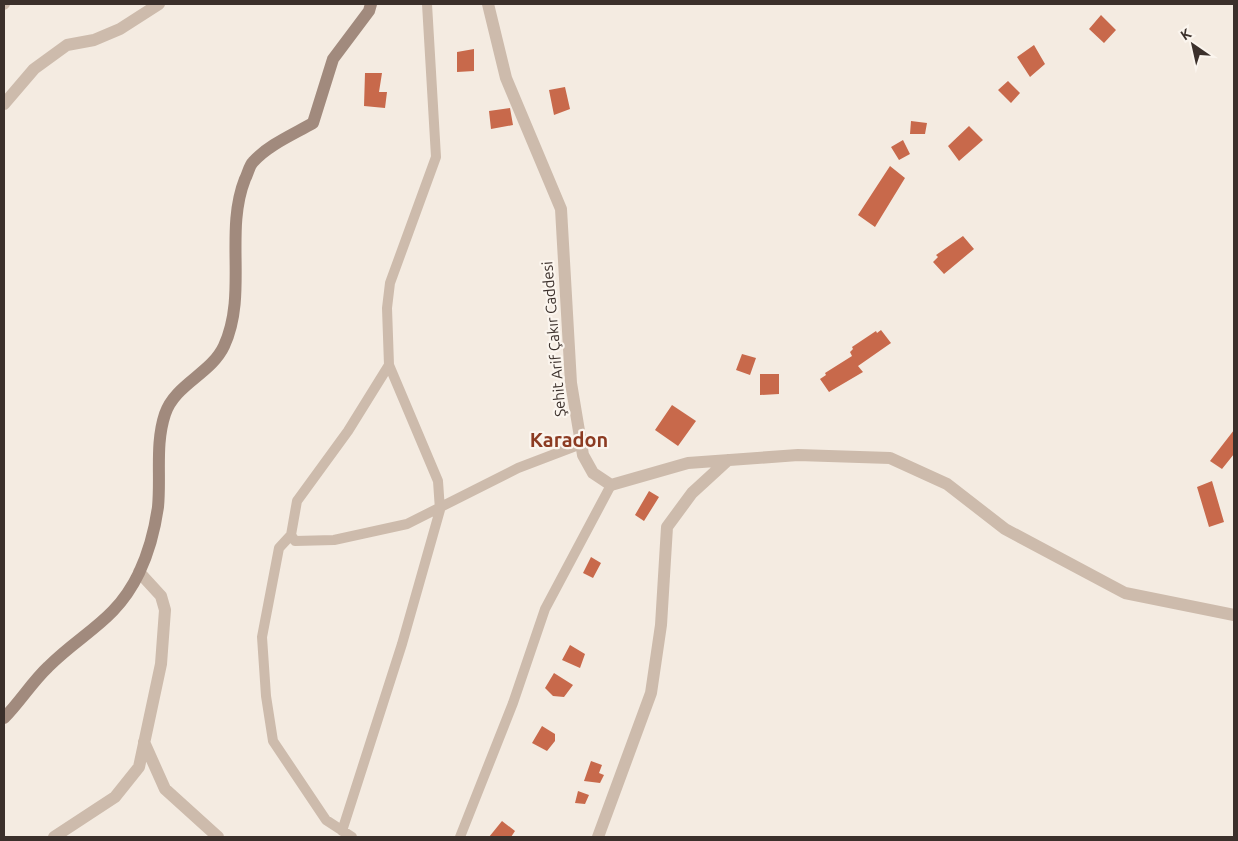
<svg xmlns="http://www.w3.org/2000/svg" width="1238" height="841" font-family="Ubuntu,sans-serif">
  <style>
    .building { fill: #c8694b }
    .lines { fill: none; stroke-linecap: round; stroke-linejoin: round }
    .minor { stroke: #cdbbac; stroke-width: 10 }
    .tertiary { stroke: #cdbbac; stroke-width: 12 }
    .secondary { stroke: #a18a7d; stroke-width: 12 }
    .labels { text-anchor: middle; stroke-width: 4.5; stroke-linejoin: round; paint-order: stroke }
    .street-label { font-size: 15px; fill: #3b302b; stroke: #fbf5ee }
    .district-label { font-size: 20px; font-weight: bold; fill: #8c3b22; stroke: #fbf5ee }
  </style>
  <rect width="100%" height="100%" fill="#f4ebe1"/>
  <!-- building -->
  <path class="building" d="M1101,15L1116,30L1104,43L1089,29Z
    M1034,45L1045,64L1030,77L1017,57Z
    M474,49V71L457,72V52Z
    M365,73H382L379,92H387L385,108L364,106Z
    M1008,81L1020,93L1011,103L998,90Z
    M565,87L570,109L554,115L549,90Z
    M510,108L513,125L491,129L489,111Z
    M911,121L927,123L925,134H910Z
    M969,126L983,140L959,161L948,146Z
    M903,140L910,154L899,160L891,147Z
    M890,166L905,178L875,227L858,215Z
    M963,236L974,249L944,274L933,262L938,257L936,255Z
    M881,330L891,343L858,366L863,372L829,392L820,379L826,375L825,373L852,356L850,352L853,349L852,347L876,331L877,333Z
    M742,354L756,358L750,375L736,370Z
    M760,374H779V394L760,395Z
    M672,405L696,421L678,446L655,430Z
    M1234,430V454L1222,469L1210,461Z
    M1212,481L1224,522L1209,527L1197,487Z
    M649,491L659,497L644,521L635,515Z
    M591,557L601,563L593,578L583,573Z
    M570,645L585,654L580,668L562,660Z
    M554,673L573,685L564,697L553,696L545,688Z
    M542,726L555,734V741L547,751L532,743Z
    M591,761L602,765L599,773L604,775L600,783L584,781Z
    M578,791L589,795L585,804L575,803Z
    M502,821L515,831L511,837H489Z"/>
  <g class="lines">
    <!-- minor -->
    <path class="minor" d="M427,4L436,157L390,283L387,308L389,365L348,431L297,501L291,535L295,541L334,540L407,524L518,468L581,444
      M4,5L5,4
      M291,535L279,548L262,637L266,696L273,741L326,820L352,837
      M342,831L402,644L440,510L438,481L389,365
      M460,837L513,703L545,609L611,485"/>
    <!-- tertiary -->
    <path class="tertiary" d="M488,4L506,78L561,209L571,383L583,455L593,473L611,485L688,463L798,455L890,458L947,484L1005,529L1125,593L1234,615
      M4,104L34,69L67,45L94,40L120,29L159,4
      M144,742L165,789L218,837
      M54,837L115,797L139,767L161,664L165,610L161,596L139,572
      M598,837L651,693L661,625L667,527L692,493L728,460"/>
    <!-- secondary -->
    <path class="secondary" d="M4,718C20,702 32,682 48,667C83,632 116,621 139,573C148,554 155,528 158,507C161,476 155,444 165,414C175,384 211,374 224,346C248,294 224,232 245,179C248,174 249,166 253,162C268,145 294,134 313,123L333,59L369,11L371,4"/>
  </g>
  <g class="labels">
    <!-- street labels -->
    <g class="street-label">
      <text transform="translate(554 339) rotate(-95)" y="5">Şehit Arif Çakır Caddesi</text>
    </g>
    <!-- district labels -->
    <g class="district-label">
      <text x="569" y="447">Karadon</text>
    </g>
  </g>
  <!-- border -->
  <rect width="1238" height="841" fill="none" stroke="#3b302b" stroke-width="10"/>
  <!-- north arrow -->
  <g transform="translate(1193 45) rotate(326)" stroke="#fbf5ee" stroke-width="4" paint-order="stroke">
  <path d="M0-4L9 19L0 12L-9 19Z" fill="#3b302b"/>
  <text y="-8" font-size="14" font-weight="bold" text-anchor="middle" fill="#3b302b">K</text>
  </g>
</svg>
